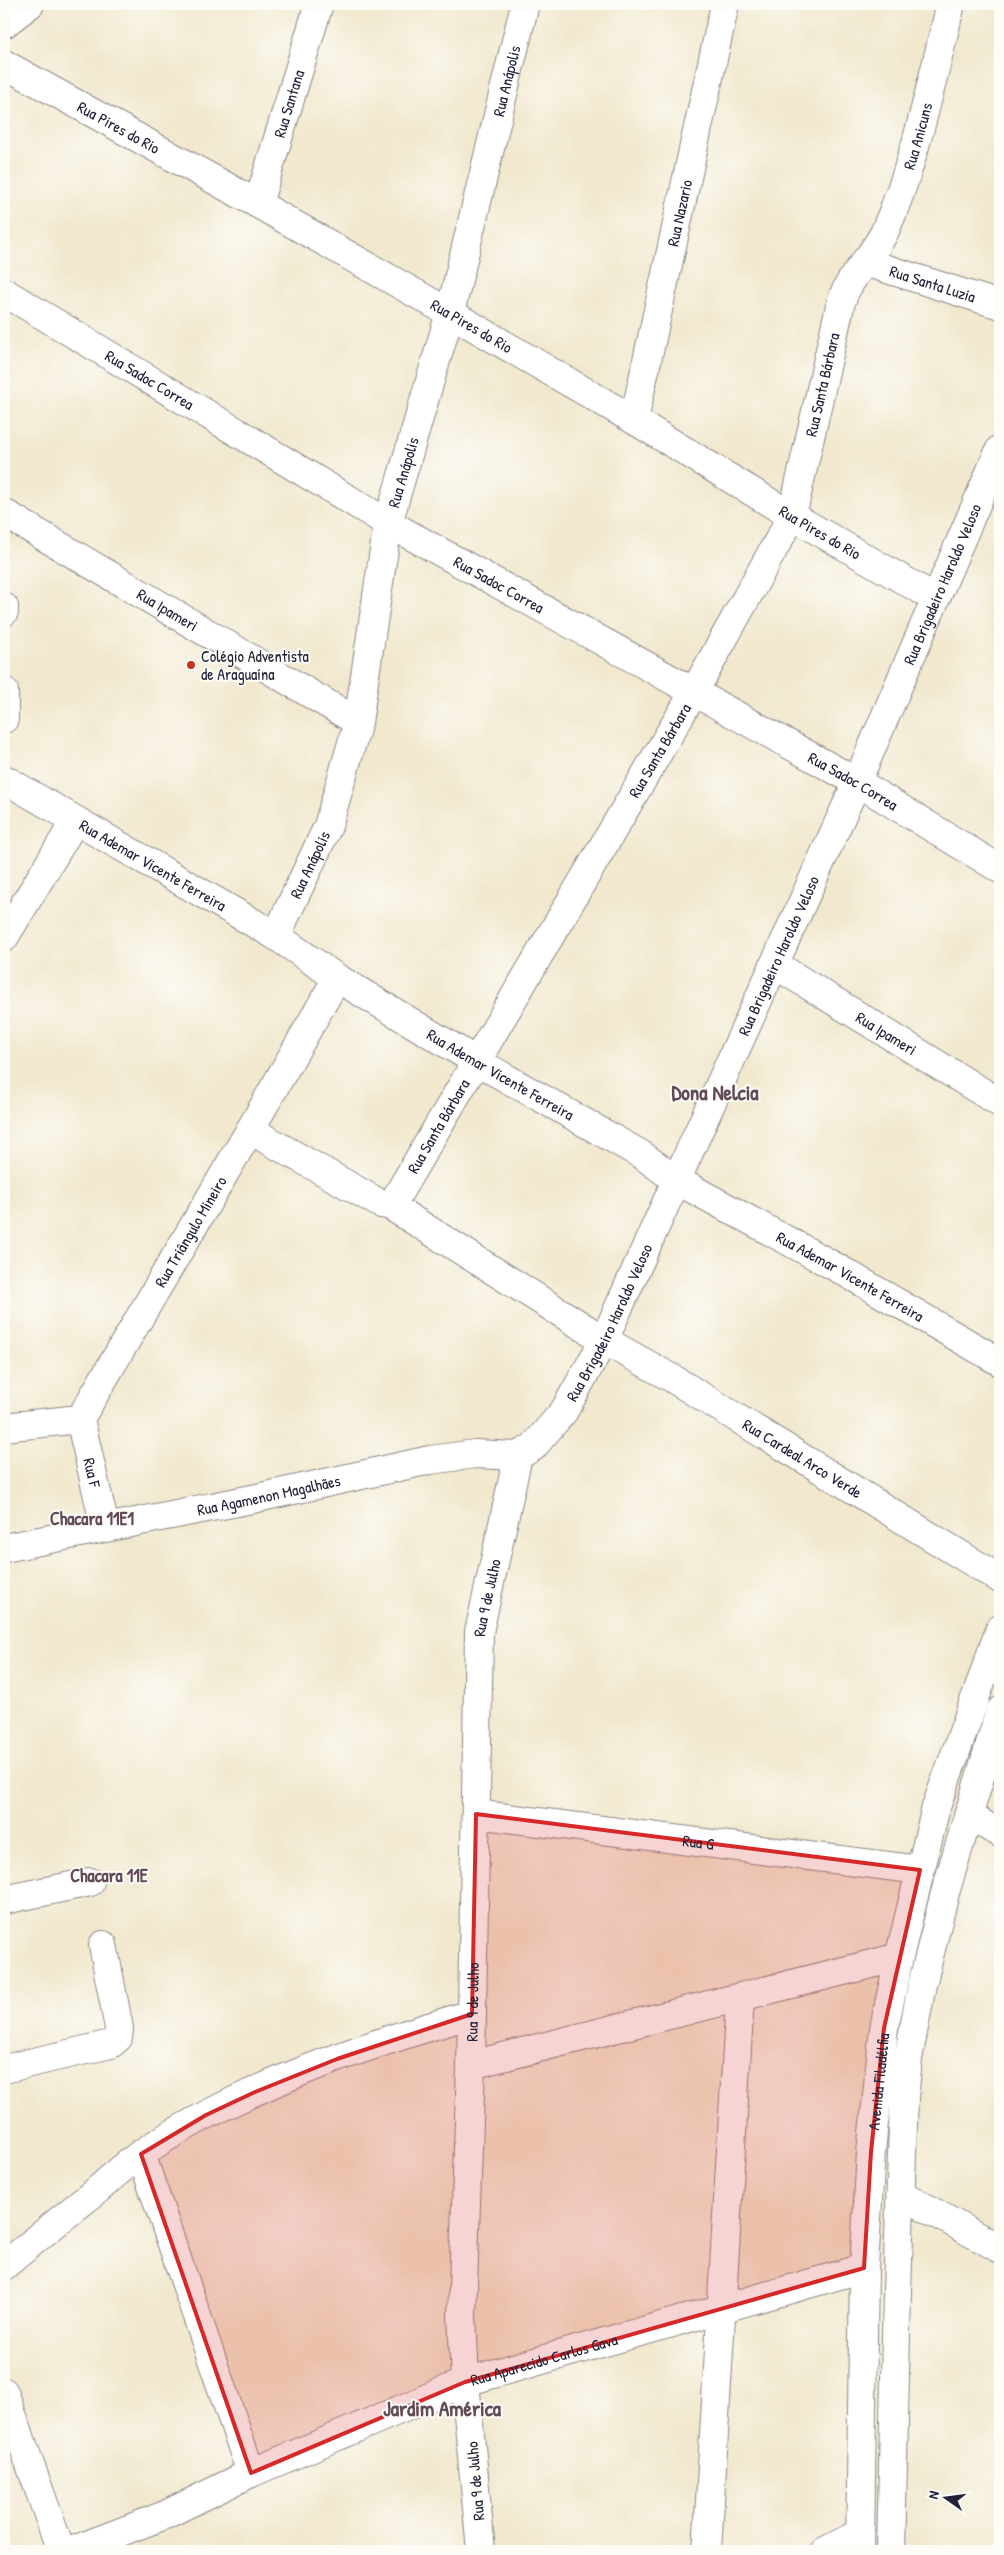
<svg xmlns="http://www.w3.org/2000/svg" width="1004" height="2555" font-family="'Patrick Hand',sans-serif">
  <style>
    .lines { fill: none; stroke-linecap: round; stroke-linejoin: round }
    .minor-casing { stroke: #8a8584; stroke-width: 30 }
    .major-casing { stroke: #8a8584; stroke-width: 30 }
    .minor { stroke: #fff; stroke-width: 28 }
    .major { stroke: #fff; stroke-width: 28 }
    .marked { fill: #d62828; fill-opacity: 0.2; stroke: #d62828; stroke-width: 4; stroke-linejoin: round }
    .poi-dot { fill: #c8321e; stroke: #fdfcf7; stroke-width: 2 }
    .labels { text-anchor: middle; stroke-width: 4; stroke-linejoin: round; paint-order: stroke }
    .street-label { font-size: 16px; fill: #22223b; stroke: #fdfcf7 }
    .poi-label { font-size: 16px; fill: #22223b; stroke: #fdfcf7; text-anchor: start }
    .neighbourhood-label { font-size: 18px; font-weight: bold; fill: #624a59; stroke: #fdfcf7 }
    .district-label { font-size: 21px; font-weight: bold; fill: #624a59; stroke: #fdfcf7 }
  </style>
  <rect width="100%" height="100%" fill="#fdfcf7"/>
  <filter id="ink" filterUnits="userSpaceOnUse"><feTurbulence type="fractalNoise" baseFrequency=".02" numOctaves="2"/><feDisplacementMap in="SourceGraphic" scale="10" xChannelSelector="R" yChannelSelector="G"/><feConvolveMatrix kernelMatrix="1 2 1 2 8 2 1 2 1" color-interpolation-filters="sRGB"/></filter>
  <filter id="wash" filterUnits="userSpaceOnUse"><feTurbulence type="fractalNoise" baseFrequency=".0096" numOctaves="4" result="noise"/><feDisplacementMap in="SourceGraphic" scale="20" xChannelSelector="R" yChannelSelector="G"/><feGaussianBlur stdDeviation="1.12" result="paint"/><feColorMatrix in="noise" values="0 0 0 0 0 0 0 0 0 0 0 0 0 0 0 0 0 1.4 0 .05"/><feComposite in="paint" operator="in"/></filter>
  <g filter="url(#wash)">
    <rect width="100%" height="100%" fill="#f1e8ce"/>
  </g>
  <g filter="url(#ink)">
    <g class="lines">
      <!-- minor casing -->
      <g class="minor-casing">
        <g id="minor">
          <path d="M4,24L30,4"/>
          <path id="s1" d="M4,64L258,204L450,313L634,420L792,516L935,598"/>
          <path id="s2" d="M258,204L319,4"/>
          <path id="s3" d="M865,262L1000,305"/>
          <path id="s4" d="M4,292L388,523L857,782L1000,869"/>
          <path id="s5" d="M634,420L725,4"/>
          <path id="s6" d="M4,513L358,722"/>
          <path d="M4,607V612"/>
          <path d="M4,691V719"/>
          <path id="s7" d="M4,779L276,936L337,978L476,1061L642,1155L676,1180L834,1266L1000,1362"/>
          <path id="s8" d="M276,936L328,826L358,722L388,523L450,313L525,4"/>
          <path d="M4,938L75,821"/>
          <path id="s9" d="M774,964L1000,1103"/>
          <path id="s10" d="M250,1130L381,1204L389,1205L394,1201L694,692L792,516L841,302C850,274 873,257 885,231C916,161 932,78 951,4"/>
          <path id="s11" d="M389,1205L604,1340L670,1377L1000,1579"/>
          <path id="s12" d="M80,1419L105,1527"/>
          <path id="s13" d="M4,1427L80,1419L250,1130L337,978"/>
          <path id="s14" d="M4,1548L257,1498L430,1460L475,1454L518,1456L533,1447L564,1411L604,1340L857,782L1000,449"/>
          <path id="s15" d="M476,1814L920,1870"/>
          <path d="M968,1816L1000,1833"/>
          <path d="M4,1900L90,1882"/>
          <path d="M471,2065L899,1957"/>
          <path d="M4,2069L111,2044L118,2038L119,2028L103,1945"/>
          <path d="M141,2154L251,2473"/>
          <path d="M901,2194L1000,2249"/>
          <path d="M4,2266C34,2241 64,2216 95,2192C110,2179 125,2165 142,2153C237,2089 362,2046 472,2014"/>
          <path d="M4,2392L61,2551"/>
          <path id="s16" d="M71,2551L165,2515L251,2473L465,2382L864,2268"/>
          <path id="s17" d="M481,2551L465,2382L462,2314L471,2065L479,1632L518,1456"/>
          <path d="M707,2551L740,1998"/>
          <path d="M825,2551L860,2533"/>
        </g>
      </g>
      <!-- major casing -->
      <g class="major-casing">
        <g id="major">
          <path id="s18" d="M860,2551L864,2268L871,2152L884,2028L899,1957L936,1807L1000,1629"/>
          <path d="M891,2551L897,2291L904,2098L908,2059L922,1985L945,1893L1000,1711"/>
        </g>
      </g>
      <!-- minor -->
      <use href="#minor" class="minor"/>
      <!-- major -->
      <use href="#major" class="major"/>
    </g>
  </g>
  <!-- marked area -->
  <path class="marked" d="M476,1814L920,1870L884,2028L871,2152L864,2268L465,2382L251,2473L141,2154L206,2115L255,2092L337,2059L472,2014Z"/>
  <!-- markers -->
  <circle class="poi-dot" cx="191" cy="665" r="5"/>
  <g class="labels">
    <!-- street labels -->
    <g class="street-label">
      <text dy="6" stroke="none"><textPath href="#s8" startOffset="889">Rua Anápolis</textPath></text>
      <text dy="6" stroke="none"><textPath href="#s2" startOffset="105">Rua Santana</textPath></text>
      <text dy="6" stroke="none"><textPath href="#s1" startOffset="131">Rua Pires do Rio</textPath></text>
      <text dy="6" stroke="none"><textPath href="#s10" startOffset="1361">Rua Anicuns</textPath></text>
      <text dy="6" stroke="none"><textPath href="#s5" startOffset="212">Rua Nazario</textPath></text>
      <text dy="6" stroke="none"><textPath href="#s3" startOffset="71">Rua Santa Luzia</textPath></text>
      <text dy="6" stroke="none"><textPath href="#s1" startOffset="536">Rua Pires do Rio</textPath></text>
      <text dy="6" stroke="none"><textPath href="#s4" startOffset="170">Rua Sadoc Correa</textPath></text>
      <text dy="6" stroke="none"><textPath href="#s10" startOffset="1092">Rua Santa Bárbara</textPath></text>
      <text dy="6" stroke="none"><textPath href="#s8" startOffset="484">Rua Anápolis</textPath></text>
      <text dy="6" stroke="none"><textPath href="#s1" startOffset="941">Rua Pires do Rio</textPath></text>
      <text dy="6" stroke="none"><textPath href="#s14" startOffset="1498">Rua Brigadeiro Haroldo Veloso</textPath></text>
      <text dy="6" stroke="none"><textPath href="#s4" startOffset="575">Rua Sadoc Correa</textPath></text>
      <text dy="6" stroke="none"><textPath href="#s6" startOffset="190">Rua Ipameri</textPath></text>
      <text dy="6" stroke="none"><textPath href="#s10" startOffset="688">Rua Santa Bárbara</textPath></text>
      <text dy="6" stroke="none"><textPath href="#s4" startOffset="980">Rua Sadoc Correa</textPath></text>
      <text dy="6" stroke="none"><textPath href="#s8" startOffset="79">Rua Anápolis</textPath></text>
      <text dy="6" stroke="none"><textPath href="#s7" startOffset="172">Rua Ademar Vicente Ferreira</textPath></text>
      <text dy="6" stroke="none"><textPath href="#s14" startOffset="1092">Rua Brigadeiro Haroldo Veloso</textPath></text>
      <text dy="6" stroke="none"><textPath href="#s9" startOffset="132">Rua Ipameri</textPath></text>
      <text dy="6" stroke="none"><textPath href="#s7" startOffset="578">Rua Ademar Vicente Ferreira</textPath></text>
      <text dy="6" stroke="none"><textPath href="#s10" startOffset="252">Rua Santa Bárbara</textPath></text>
      <text dy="6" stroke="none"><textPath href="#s13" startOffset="294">Rua Triângulo Mineiro</textPath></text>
      <text dy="6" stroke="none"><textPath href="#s7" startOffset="982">Rua Ademar Vicente Ferreira</textPath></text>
      <text dy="6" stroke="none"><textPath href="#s14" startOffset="688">Rua Brigadeiro Haroldo Veloso</textPath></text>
      <text dy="6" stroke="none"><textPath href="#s11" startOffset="485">Rua Cardeal Arco Verde</textPath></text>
      <text dy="6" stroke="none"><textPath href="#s12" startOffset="55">Rua F</textPath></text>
      <text dy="6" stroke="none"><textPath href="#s14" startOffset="270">Rua Agamenon Magalhães</textPath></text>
      <text dy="6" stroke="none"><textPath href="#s17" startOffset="955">Rua 9 de Julho</textPath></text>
      <text dy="6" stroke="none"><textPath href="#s15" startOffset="224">Rua G</textPath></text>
      <text dy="6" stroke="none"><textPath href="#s17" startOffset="550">Rua 9 de Julho</textPath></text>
      <text dy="6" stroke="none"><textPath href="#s18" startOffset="470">Avenida Filadélfia</textPath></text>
      <text dy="6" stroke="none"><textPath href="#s16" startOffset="511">Rua Aparecido Carlos Gava</textPath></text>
      <text transform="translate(475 2481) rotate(-95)" y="6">Rua 9 de Julho</text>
    </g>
    <!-- poi labels -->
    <g class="poi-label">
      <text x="201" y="662">Colégio Adventista<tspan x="201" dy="18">de Araguaína</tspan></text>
    </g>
    <!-- neighbourhood labels -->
    <g class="neighbourhood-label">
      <text x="92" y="1525">Chacara 11E1</text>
      <text x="109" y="1882">Chacara 11E</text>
    </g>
    <!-- district labels -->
    <g class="district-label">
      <text x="715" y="1100">Dona Nelcia</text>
      <text x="442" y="2416">Jardim América</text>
    </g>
  </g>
  <!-- margin -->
  <rect width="1004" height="2555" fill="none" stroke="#fdfcf7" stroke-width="20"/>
  <!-- north arrow -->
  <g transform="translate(946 2498) rotate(284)" stroke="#fdfcf7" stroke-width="4" paint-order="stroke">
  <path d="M0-4L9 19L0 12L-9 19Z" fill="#22223b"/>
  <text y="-8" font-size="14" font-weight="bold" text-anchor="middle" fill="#22223b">N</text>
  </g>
</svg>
